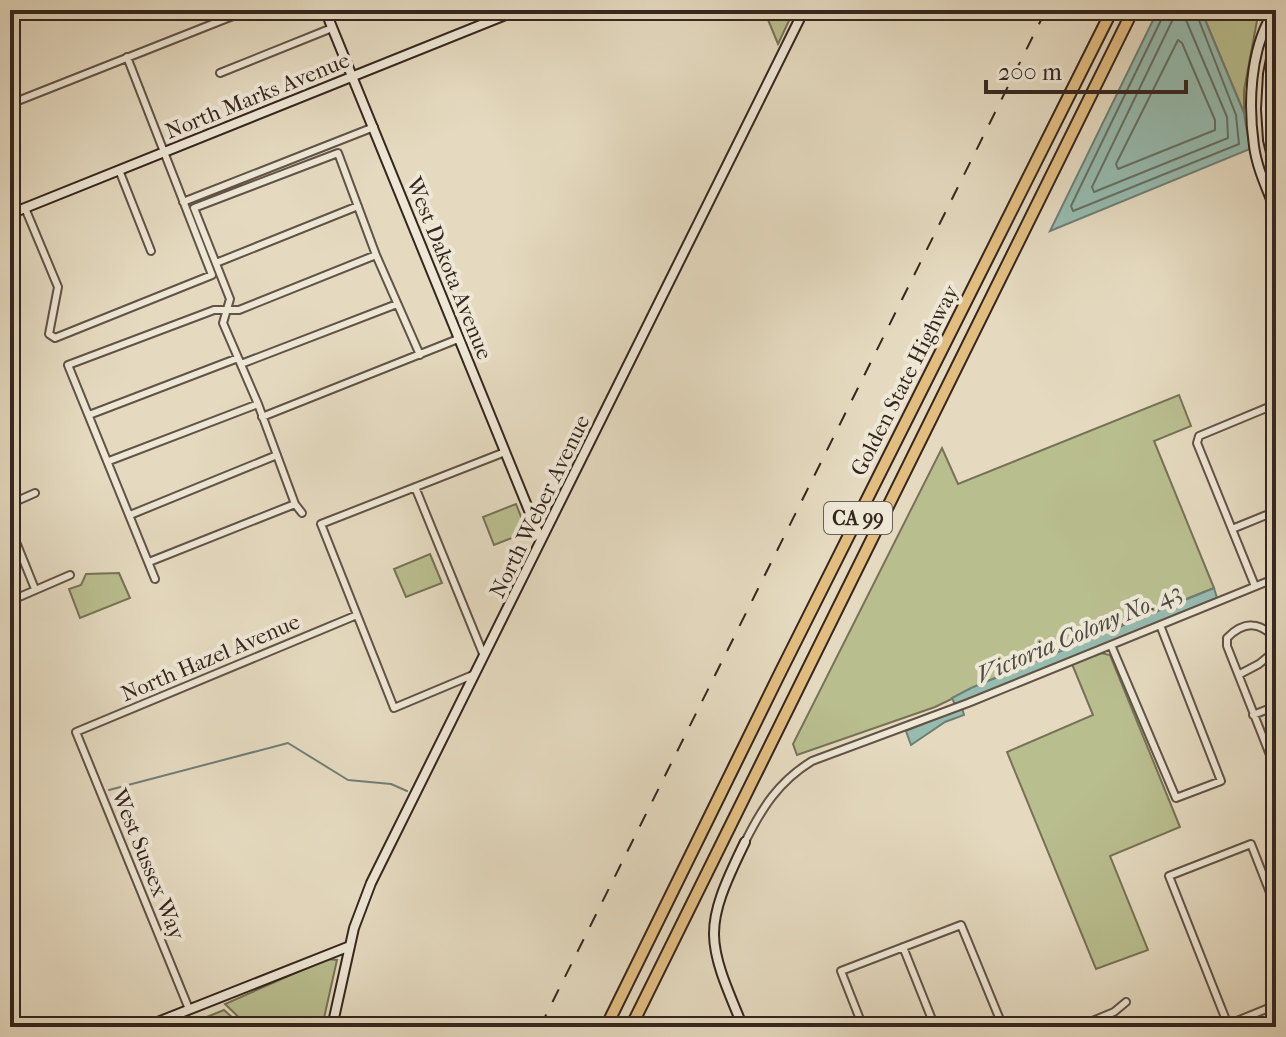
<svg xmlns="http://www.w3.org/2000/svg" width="1286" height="1037" font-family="'IM FELL French Canon',serif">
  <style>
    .green { fill: #b9be8f; stroke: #777256; stroke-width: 2 }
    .water { fill: #96bbaf; stroke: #6f7f75; stroke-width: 2 }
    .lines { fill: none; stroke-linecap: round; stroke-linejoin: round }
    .shore { stroke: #667066; stroke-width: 2 }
    .stream { stroke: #6f7f75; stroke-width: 2 }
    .street-casing { stroke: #615346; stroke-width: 10 }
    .secondary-casing { stroke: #35261e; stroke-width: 12 }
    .highway-casing { stroke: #35261e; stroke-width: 14 }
    .street { stroke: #eee7d6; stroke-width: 6 }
    .secondary { stroke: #eee7d6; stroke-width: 8 }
    .highway { stroke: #e2bd80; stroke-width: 10 }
    .rail { stroke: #35261e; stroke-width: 2; stroke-dasharray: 14 14; stroke-linecap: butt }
    .labels { text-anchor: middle; stroke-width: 8; stroke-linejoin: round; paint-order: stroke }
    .shield { fill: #eee7d6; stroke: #6c6055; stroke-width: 2 }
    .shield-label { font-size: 20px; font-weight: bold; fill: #35261e }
    .street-label { font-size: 22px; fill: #35261e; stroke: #eee7d6 }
    .water-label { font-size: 24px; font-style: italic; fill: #4d4b42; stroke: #eee7d6 }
  </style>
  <rect width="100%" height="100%" fill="#e5dac0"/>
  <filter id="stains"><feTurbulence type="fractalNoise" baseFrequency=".0025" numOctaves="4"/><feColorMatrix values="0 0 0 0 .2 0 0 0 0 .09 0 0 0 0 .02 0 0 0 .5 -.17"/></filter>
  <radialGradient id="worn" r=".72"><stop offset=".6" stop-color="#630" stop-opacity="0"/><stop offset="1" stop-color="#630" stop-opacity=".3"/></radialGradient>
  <!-- green -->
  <path class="green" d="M764,10H794L778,44Z
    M1201,10H1259L1244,90V113Z
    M1179,395L1191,426L1154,441L1214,588L1030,661L935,707L797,755L793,744L942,448L958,484Z
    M516,504L527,532L494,545L483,517Z
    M430,554L442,583L406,597L394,569Z
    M119,573L130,598L80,618L69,589L81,585L86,574Z
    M1101,653L1110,655L1180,827L1110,856L1148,950L1096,969L1007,752L1093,715L1072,664Z
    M327,959L337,960L322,1027H249L225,1004Z
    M224,1010L243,1027H182Z"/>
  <!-- water -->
  <path class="water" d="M1158,10H1201L1244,113L1250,149L1050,231Z
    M1214,588L1217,598L955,705L952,698L971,688Z
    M962,708L964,715L945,722L911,745L906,731Z"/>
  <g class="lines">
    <!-- shore -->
    <path class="shore" d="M1164,10L1163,16L1071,206L1073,211L1239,144L1236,115L1195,10
      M1174,10L1172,21L1092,187L1094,192L1228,138L1227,117L1186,20L1185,10
      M1178,40L1182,43L1215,120V130L1118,169L1116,164Z"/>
    <!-- stream -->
    <path class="stream" d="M109,790L288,743L348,780L391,784L407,791"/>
    <!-- street casing -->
    <g class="street-casing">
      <path id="street" d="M10,19L32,10
        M220,73L332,28
        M10,85L17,101
        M10,104L248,10
        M119,170L151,251
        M183,202L374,127
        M25,208L58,287L49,334L55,338L212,275L127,57
        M216,263L358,206
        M241,364L397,304
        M89,415L238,358
        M262,417L458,339
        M109,461L258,404
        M415,487L484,656
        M10,504L35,493
        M302,513L295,504L258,404L223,323L230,299L194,208L338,153L376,255L420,355
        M130,515L277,455
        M10,527L35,589
        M1232,529L1276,511
        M149,562L295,504
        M155,579L68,365L214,310H239L376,255
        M1255,586L1197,443L1199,436L1276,404
        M10,601L70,575
        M1111,645L1176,798L1221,781L1160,625
        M475,674L394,708L321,524L505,452
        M1240,674L1259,664L1276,650
        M1253,715L1276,706
        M1270,755L1227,646V638C1244,621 1259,621 1276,639
        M745,842C762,808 778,782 812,761L968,703L1276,578
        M903,947L935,1027
        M189,1009L76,732L357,615
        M1228,1025L1169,876L1251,844L1276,908
        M863,1027L841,971L961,925L1003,1027
        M1078,1027L1114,1012L1126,1002
        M1222,1027L1276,1005"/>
    </g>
    <!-- secondary casing -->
    <g class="secondary-casing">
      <path id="secondary" d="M325,10L541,540
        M1271,10L1276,34L1268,74L1266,109L1268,140L1276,174
        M1271,16C1250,52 1248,105 1254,146C1257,169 1268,191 1276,212
        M10,214L518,10
        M145,1027L350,946
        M332,1027L354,928L371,883L804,10
        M743,1027C706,939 702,930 745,842"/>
    </g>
    <!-- highway casing -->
    <g class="highway-casing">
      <path id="highway" d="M606,1027L781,671L1112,10
        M631,1027L1133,10"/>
    </g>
    <!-- street -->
    <use href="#street" class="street"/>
    <!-- secondary -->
    <use href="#secondary" class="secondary"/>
    <!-- highway -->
    <use href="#highway" class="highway"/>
    <!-- rail -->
    <path class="rail" d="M540,1027L1046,10"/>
  </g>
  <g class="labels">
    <!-- shield labels -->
    <rect class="shield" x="824" y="502" width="68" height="32" rx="6"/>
    <g class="shield-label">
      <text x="858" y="525">CA 99</text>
    </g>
    <!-- street labels -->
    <g class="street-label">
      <text transform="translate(257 95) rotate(-22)" y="8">North Marks Avenue</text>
      <text transform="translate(450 268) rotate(68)" y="8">West Dakota Avenue</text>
      <text transform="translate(904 380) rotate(-63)" y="8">Golden State Highway</text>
      <text transform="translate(539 506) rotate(-64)" y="8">North Weber Avenue</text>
      <text transform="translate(210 657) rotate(-23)" y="8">North Hazel Avenue</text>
      <text transform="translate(149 864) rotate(68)" y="8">West Sussex Way</text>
    </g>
    <!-- water labels -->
    <g class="water-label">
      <text transform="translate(1079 633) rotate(-23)" y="8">Victoria Colony No. 43</text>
    </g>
  </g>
  <!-- margin -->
  <rect width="1286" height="1037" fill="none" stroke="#e5dac0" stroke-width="40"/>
  <rect x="12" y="12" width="1262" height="1013" fill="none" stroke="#35261e" stroke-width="4"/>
  <rect x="20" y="20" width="1246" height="997" fill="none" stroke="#35261e" stroke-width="2"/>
  <!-- scale -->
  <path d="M986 80v12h200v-12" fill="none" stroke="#35261e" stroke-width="4"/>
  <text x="998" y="80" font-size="24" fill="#35261e" stroke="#eee7d6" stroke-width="6" paint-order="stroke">200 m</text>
  <rect width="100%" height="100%" filter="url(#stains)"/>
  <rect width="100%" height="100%" fill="url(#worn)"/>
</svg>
